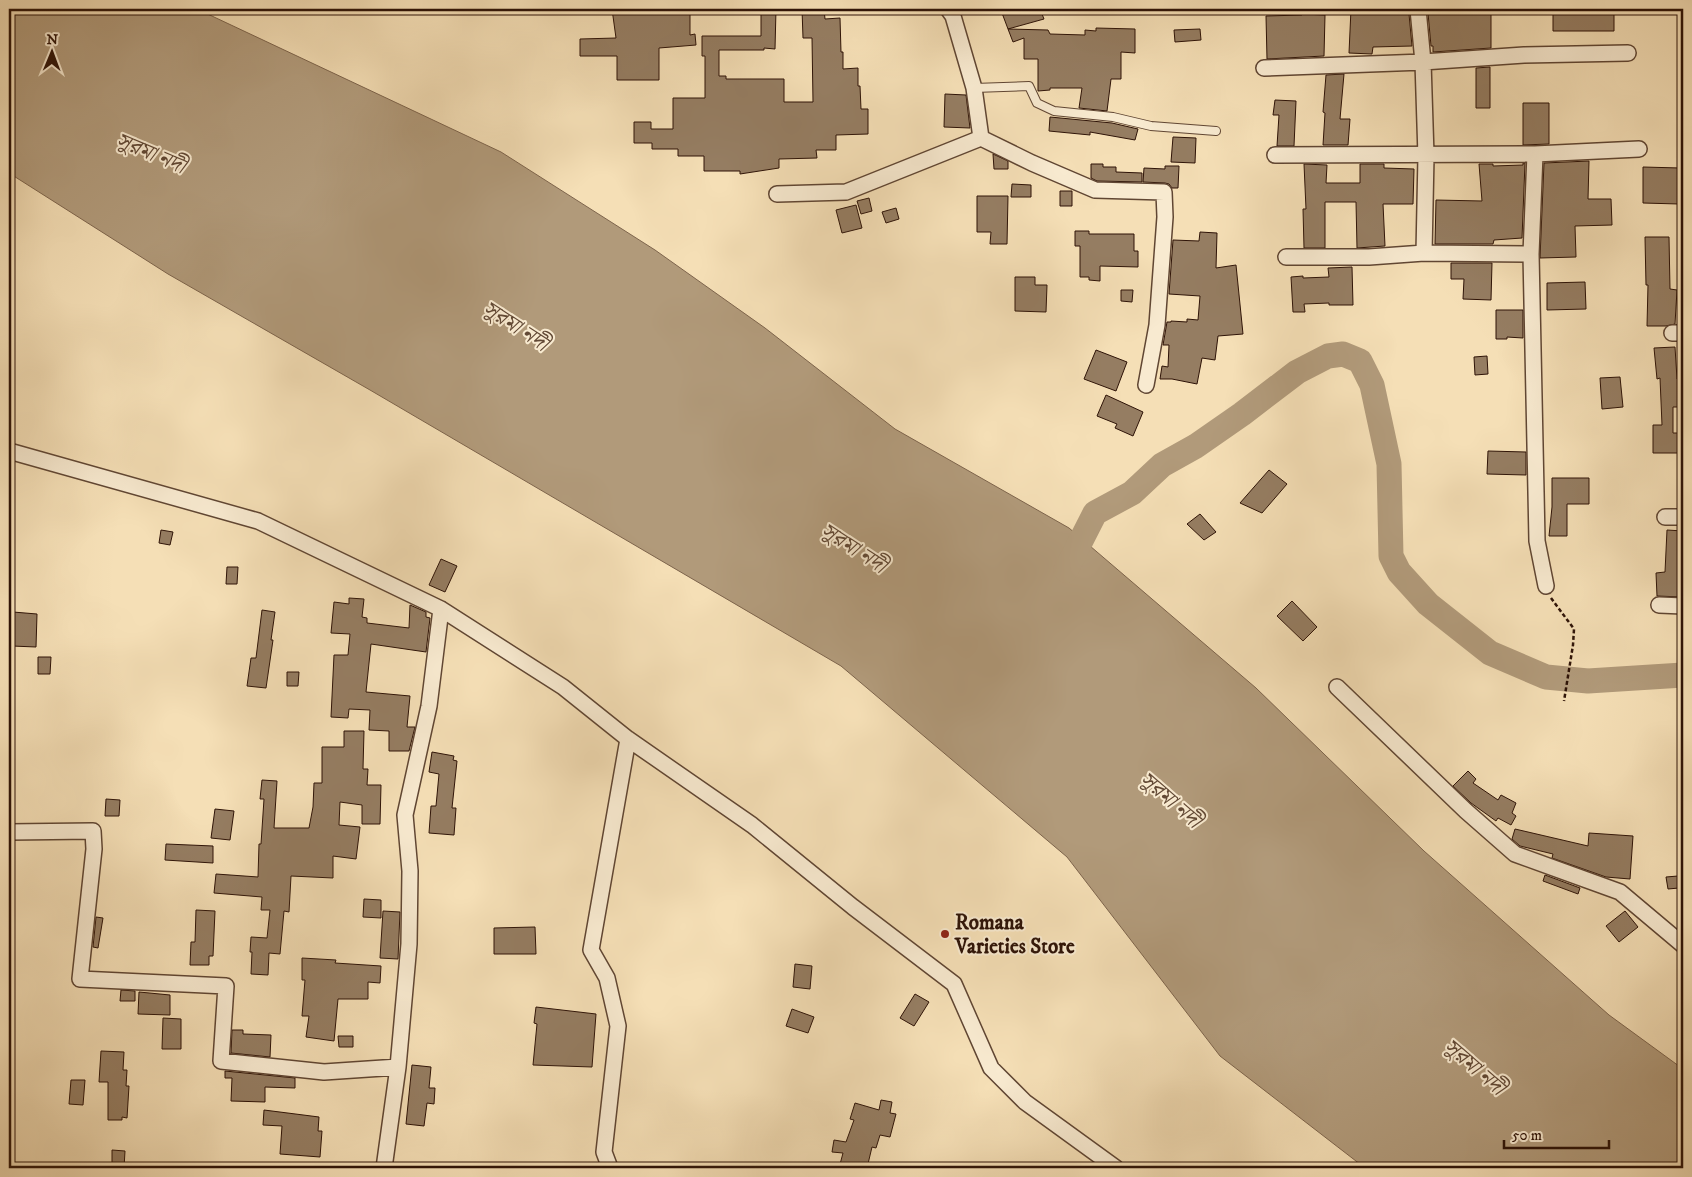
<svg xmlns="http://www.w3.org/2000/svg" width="1692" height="1177" font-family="'IM FELL DW Pica','Noto Serif Bengali',serif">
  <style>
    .water { fill: #b19a7a; stroke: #7d644c }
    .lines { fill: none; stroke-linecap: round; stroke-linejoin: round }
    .river { stroke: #b19a7a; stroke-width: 25 }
    .building { fill: #957d62; stroke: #2e1307 }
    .lane-casing { stroke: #604633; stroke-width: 10 }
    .street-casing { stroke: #604633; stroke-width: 18 }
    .path { stroke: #2e1307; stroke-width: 2.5; stroke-dasharray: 4 2.5; stroke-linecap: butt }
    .lane { stroke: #f8ead0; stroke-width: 8 }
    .street { stroke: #f8ead0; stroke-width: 15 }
    .poi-dot { fill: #8f2418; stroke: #f8ead0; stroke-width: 2 }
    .labels { text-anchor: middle; stroke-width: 4; stroke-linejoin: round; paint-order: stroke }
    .poi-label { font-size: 21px; font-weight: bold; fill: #2e1307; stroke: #f8ead0; text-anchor: start }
    .water-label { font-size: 22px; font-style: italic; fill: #624935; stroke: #f8ead0 }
  </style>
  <rect width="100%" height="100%" fill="#f5dfb6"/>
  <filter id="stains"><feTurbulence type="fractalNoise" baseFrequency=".004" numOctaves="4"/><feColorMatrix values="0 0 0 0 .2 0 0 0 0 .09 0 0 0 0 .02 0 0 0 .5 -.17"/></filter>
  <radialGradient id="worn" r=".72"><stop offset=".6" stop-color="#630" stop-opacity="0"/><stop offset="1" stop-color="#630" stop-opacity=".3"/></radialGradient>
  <!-- water -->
  <path class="water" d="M9,9H197L501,152L655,250L765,328L895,429L1069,528L1256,688L1424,851L1609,1015L1683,1069V1168H1365L1220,1056L1067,857L841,666L370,390L168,274L9,173Z"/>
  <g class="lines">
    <!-- river -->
    <path class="river" d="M1066,570L1095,513L1132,493L1162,465L1196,446L1242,414L1297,372L1328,356L1343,354L1360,361L1372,385L1389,464L1391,556L1399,572L1428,604L1490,653L1546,677L1588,681L1683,675"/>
  </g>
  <!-- building -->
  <path class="building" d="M612,9H681V13H690V35L695,34L696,45L659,48V80H617V56H580V39L616,38Z
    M761,9H776L775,49L764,48V50H719V76H726V79H784V102H813L812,38H803L802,9H824L825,19L840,18L841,52H843V69L858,68V86H860L861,109H868V134L836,135V150H816L817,158L779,159V168L740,174V171H704V156H678V149H652V143H634V122H651V129H673V98H705V56H702V36H761Z
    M1015,9H1040L1044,19L1008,29L1002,13Z
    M1351,9L1374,10V14H1409L1412,46L1373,47L1372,54L1349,53Z
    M1434,9H1491V48L1433,52V46H1431L1428,13H1434Z
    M1553,9H1614V31H1553Z
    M1302,14L1325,15L1324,56L1267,59L1266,16L1302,15Z
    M1096,28L1135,29V53L1121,52V79H1111L1107,111L1079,108L1082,88H1050V90L1038,91V59H1024V38L1013,42L1008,29L1048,30L1050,34L1085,35V30L1096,31Z
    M1200,29L1201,40L1175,42L1174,30Z
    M1490,67V108H1476V68Z
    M1344,74L1340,119H1350L1348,145H1323L1325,113L1323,112L1326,75Z
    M945,94L966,95L970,128L944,127Z
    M1275,100L1296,101L1294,146H1277L1279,115H1273Z
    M1523,103H1549V144L1523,145Z
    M1050,117L1112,123L1138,129L1135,140L1090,132V135L1049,131Z
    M1173,137L1196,138L1195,163L1171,162Z
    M993,154L1008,161V169H994Z
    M1589,161L1588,199H1611L1612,225L1575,226L1576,257L1540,258L1544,163Z
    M1523,163H1525L1522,238L1494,240L1493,244H1435L1436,200L1482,201L1479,164H1493V166L1523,165Z
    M1091,164H1103V167H1116V172L1142,173V182L1097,181L1091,178Z
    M1304,164L1327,165L1326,183H1360V164H1384V168L1414,169L1413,204H1383L1385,246L1357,248L1356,202H1325V248H1304L1303,209H1306Z
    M1165,166H1179L1178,188H1172L1169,184L1165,183L1143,182L1144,168L1165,169Z
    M1643,167L1680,168L1679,204L1643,203Z
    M1012,184L1031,185V197H1011Z
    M1060,191H1072V206H1060Z
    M977,196H1008L1007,244H990L991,232H977Z
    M869,198L872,211L861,214L857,201Z
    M856,205L862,228L842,233L836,210Z
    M896,208L899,219L886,223L882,212Z
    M1075,231H1089V234H1134V251H1138V267L1100,266V281L1089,280V277H1080V246H1075Z
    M1200,232L1217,233L1216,268L1236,265L1243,334L1218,336L1215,360L1202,358L1197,384L1172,379H1160L1162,366L1168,367L1169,345H1163L1167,322H1171V321L1187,322V319L1198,320L1200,296L1169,294L1173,240L1199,241Z
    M1645,237H1669L1670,289L1677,290L1675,324L1666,326H1647L1648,285H1646Z
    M1451,263H1492L1491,300L1463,299L1464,279H1451Z
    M1352,267L1353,305H1329V303L1304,304L1305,312H1293L1291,277L1303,276V278L1329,277L1328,268Z
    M1015,277H1035V285H1047L1046,312L1015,311Z
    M1585,282L1586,309L1547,310V283Z
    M1121,290H1133L1132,302L1121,301Z
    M1496,310H1523V338L1507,337V339H1496Z
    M1675,347L1677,379H1683V407H1673V433H1683V453H1653V425H1662L1660,378L1657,379L1654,348Z
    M1096,350L1127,362L1116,391L1084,379Z
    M1487,356L1488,374L1475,375L1474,357Z
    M1620,377L1623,407L1602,409L1600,378Z
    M1106,395L1143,412L1133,436L1115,428L1117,424L1097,416Z
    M1488,451L1526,452V475L1487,474Z
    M1269,470L1287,484L1262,513L1240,503Z
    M1552,478H1589V504H1567V536H1549L1552,507Z
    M1200,514L1216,532L1204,540L1187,524Z
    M161,530L173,532L170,545L159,543Z
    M1667,530L1683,531V566H1680L1682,597L1657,596L1656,573L1665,572Z
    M441,559L457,566L445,592L429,585Z
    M227,567H238L237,584H226Z
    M349,598L364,599L362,617L367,618V623L409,628L410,605L426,612V617L430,618L426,652L371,644L366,692L410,696L407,727H415L409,751H389V731L369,730L370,710L349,709L348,718L331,717L334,655H348L350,634L331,633L334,602L349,604Z
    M1292,601L1317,627L1303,641L1277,616Z
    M262,610L275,612L271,640H273L266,688L247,686L251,658H256Z
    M13,612L37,614L36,647L12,646Z
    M38,657H51L50,674H38Z
    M287,672H299L298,686H287Z
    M344,731H364L363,769H368L367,785H381L380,824H362V805L340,802L339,825L360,827L356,859L333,856V878L291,876L289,912L284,911L280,954L269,953L268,975L251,974L252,952H250L251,937L267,938L270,910H261L262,897L214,893L216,874L258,877L259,844H261L264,799H260L262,780L277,781L274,828H309L313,807L314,783H322V747H344Z
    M432,752L454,756L453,760L457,761L452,808H456L454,835L429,833L431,806H436L439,774L429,772Z
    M1468,771L1476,779L1473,783L1498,800L1501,795L1516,803L1512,813L1516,816L1511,825L1498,818L1496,821L1471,803L1453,786Z
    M106,799L120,800L119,816H105Z
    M215,809L234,811L230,840L211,838Z
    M1515,829L1588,846L1589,833L1633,836L1630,879L1606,877L1552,858L1553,854L1520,846L1512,839Z
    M166,844L213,846V863L165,860Z
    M1545,875L1580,888L1578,894L1543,881Z
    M1678,876L1679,888L1668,889L1666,877Z
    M364,899L381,900V918L363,917Z
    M196,910L215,911L213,956H209V965H190L191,942H195Z
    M383,911L400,912L398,959L380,958Z
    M1625,911L1638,927L1619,942L1606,926Z
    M96,917L103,918L98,948L93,947Z
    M535,927L536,954H494V928Z
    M302,958L336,960L335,963L381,966L380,983L368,982V999H338L334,1041L306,1037L309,1016H302L305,980H302Z
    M795,964L812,966L810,989L793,987Z
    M121,990L135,991V1001H120Z
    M139,992L170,995V1015L138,1014Z
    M915,994L929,1002L914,1026L900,1018Z
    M536,1007L596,1014L592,1067L533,1065L537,1024L534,1023Z
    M792,1009L814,1017L808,1033L786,1026Z
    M163,1018L181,1019V1049H162Z
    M232,1030H243V1034L271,1035L270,1057L231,1053Z
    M338,1036H353V1047H339Z
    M101,1051L124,1052L123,1070H127L126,1086H129L127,1118L122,1117V1120H108V1082H99Z
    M412,1065L431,1067L429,1088H435L434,1104L427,1103L424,1126L406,1124Z
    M225,1071L295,1078V1088L265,1087V1102L231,1101L232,1078H225Z
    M71,1080H85L83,1105L69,1104Z
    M881,1100L892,1102L890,1113L896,1114L890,1137L880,1135L876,1148L872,1147L867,1168H839L843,1153L832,1152L834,1140L846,1142L854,1120L850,1119L855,1103L879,1110Z
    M264,1110L319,1117L318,1131H322L320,1157L280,1154L282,1126L263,1125Z
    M112,1150L125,1151L124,1168H112Z"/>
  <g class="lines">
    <!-- lane casing -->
    <g class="lane-casing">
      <path id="lane" d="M974,88L1029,86L1037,103L1054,111L1113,117L1151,126L1216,131"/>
    </g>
    <!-- street casing -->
    <g class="street-casing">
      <path id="street" d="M948,9L953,16L974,88L981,138
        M1418,9L1423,62L1426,156L1424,253
        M1264,68L1423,62L1524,55L1628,53
        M1535,154L1531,254L1536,492L1537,541L1546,586
        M1275,155L1535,154L1639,149
        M777,194L846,192L981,138L1032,163L1095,190L1164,192L1165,217L1157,325L1146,385
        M1286,257H1369L1424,253L1531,254
        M1672,333H1683
        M9,451L258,521L441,609L563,687L628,739L752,825L853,907L954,984L991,1068L1025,1102L1116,1168
        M1665,517H1683
        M1659,605L1683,606
        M1337,687L1466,811L1515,854L1620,892L1683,945
        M9,832L93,831L94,849L80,979L226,986L221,1061L324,1072L398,1067L384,1168
        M398,1067L409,944L410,871L405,815L429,706L441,609
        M610,1168L604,1152L618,1026L607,978L591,950L628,739"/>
    </g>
    <!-- path -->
    <path class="path" d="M1551,598L1574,629L1573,645L1564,701"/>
    <!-- lane -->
    <use href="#lane" class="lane"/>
    <!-- street -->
    <use href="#street" class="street"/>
  </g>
  <!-- markers -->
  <circle class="poi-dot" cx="945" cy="934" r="5"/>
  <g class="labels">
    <!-- poi labels -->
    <g class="poi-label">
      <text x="955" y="929">Romana<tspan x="955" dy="24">Varieties Store</tspan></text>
    </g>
    <!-- water labels -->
    <g class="water-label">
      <text transform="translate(151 152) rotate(23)" y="8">সুরমা নদী</text>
      <text transform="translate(516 325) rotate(33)" y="8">সুরমা নদী</text>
      <text transform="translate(854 547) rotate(33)" y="8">সুরমা নদী</text>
      <text transform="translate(1171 799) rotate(41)" y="8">সুরমা নদী</text>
      <text transform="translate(1475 1066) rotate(41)" y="8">সুরমা নদী</text>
    </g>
  </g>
  <!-- margin -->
  <rect width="1692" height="1177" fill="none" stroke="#f5dfb6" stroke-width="30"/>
  <rect x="10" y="10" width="1672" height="1157" fill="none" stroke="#2e1307" stroke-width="2.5"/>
  <rect x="15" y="15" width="1662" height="1147" fill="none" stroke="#2e1307"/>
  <!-- north arrow -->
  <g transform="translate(52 52) rotate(1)" stroke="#f8ead0" stroke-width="4" paint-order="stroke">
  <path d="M0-4L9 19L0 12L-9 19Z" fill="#2e1307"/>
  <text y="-8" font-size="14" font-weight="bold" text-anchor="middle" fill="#2e1307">N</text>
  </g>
  <!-- scale -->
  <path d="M1504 1140v8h105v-8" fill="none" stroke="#2e1307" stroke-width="2.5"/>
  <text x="1512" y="1140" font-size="15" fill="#2e1307" stroke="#f8ead0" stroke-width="4" paint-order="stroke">50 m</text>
  <rect width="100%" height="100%" filter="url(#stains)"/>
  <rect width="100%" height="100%" fill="url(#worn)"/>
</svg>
